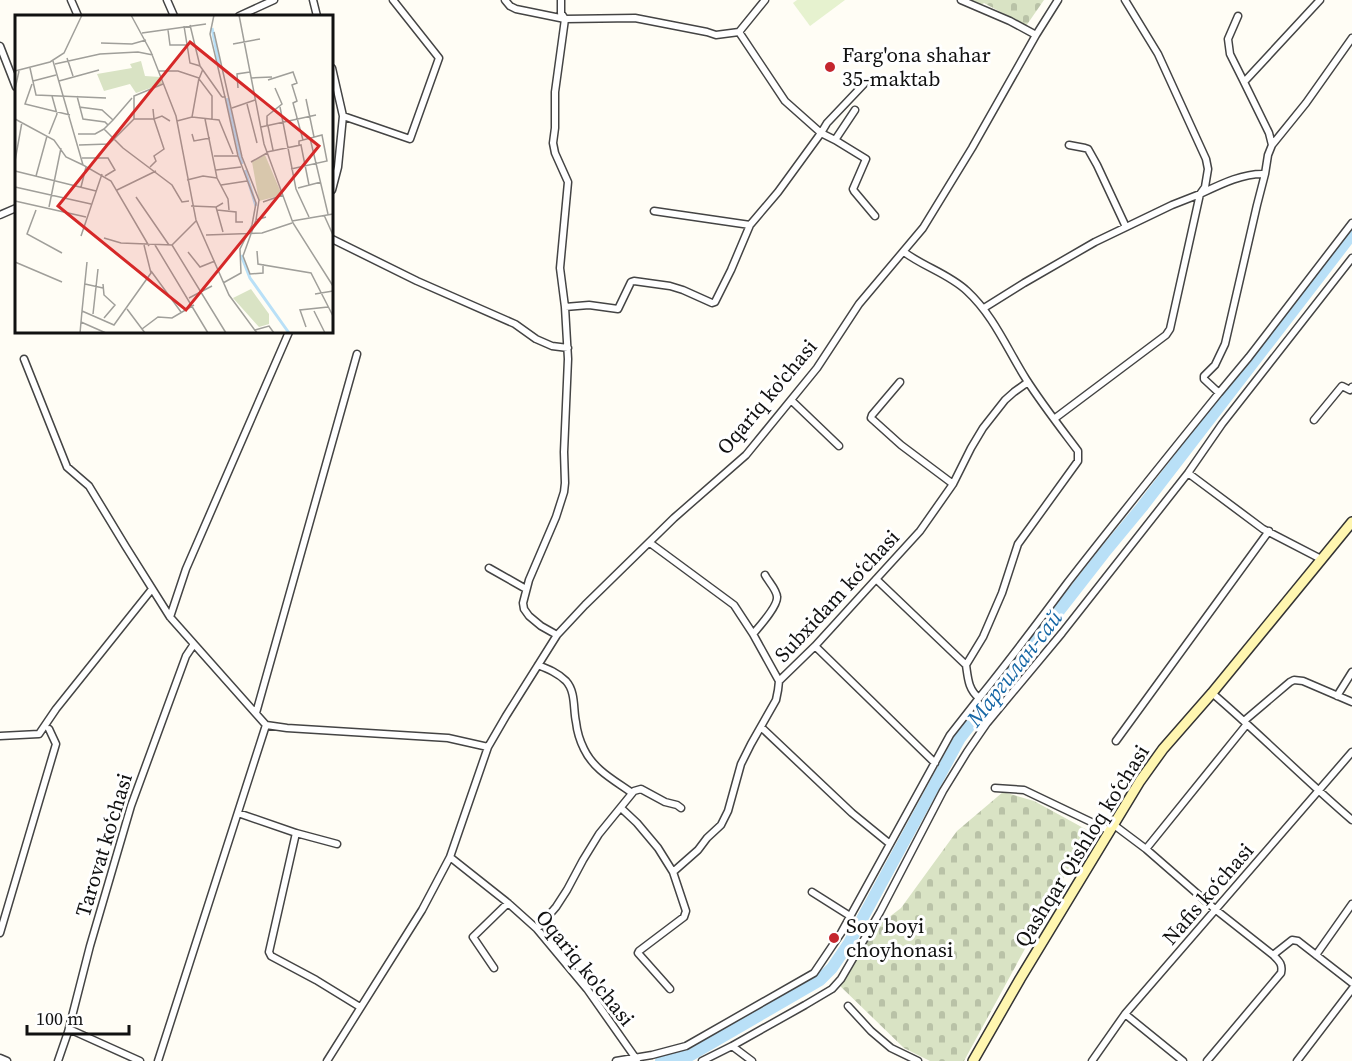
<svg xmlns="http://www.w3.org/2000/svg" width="1352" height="1061" font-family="'Source Serif 4',serif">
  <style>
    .cemetery { fill: url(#cemetery-stones) }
    .pitch { fill: #e6f2cf }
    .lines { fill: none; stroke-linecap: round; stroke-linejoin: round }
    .river { stroke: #b9e0f7; stroke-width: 12 }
    .street-casing { stroke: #444; stroke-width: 9 }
    .secondary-casing { stroke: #333; stroke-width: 12 }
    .street { stroke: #fff; stroke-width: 6 }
    .secondary { stroke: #fff6b0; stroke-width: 9 }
    .poi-dot { fill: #c4262e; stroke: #fff; stroke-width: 2 }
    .labels { text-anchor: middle; stroke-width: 6; stroke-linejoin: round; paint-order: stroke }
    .poi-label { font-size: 21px; fill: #111; stroke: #fff; text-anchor: start }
    .street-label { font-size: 21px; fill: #111; stroke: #fff }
    .water-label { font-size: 22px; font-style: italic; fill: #1768a6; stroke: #fff }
    .inset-river { fill: none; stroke: #b9e0f7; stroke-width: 3 }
    .inset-road { fill: none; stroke: #a09f9a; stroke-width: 1.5 }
    .view { fill: #d62828; fill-opacity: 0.15; stroke: #d62828; stroke-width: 3 }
    .inset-edge { fill: none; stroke: #111; stroke-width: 3 }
  </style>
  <defs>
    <pattern id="cemetery-stones" width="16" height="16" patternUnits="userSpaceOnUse" patternTransform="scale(1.5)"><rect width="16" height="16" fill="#d9e3c4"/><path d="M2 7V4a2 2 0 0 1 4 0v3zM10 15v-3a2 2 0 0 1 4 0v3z" fill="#b9c2a7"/></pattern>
  </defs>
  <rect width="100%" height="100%" fill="#fffdf5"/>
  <!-- cemetery -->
  <path class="cemetery" d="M970,0H1044L1026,26L984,3L981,5Z
    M1003,792L1034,801L1089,831L964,1061H930L904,1048L839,985L871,931L901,908L957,831Z"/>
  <!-- pitch -->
  <path class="pitch" d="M797,0H845L810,26L793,3Z"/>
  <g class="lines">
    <!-- river -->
    <path class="river" d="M661,1061L689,1056L820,980L832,968L849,943L960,738L1104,553L1142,507L1352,234"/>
    <!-- street casing -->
    <g class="street-casing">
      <path id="street" d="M71,0L78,16
        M167,0L174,16
        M313,0L317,16
        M505,0L510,6L516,9L565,19L635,18L707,32L716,35L739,32L765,0
        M961,0L1010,21L1036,35
        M1320,0L1244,82L1269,133L1272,145L1268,155L1265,174L1257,205L1225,344L1215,365L1204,376V379L1219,393L1249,357L1352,223
        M239,16L274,0
        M1238,16L1228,39L1230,54L1244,82
        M0,46L16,87
        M332,68L343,116L338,167L332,190
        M864,84L827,123L821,133L835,140L866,159L853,189L854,191L875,216
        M343,116L410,139L439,58L393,0
        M835,140L855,110
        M1069,145L1085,148L1088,149L1097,165L1126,227
        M1272,145L1306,103L1352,38
        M654,211L750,225
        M0,215L16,208
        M332,239L417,281L515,324L536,339L552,346L568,348
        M904,252C924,267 949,274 967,291C994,316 1007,349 1026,379C1042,404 1060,427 1078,451V461L1018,544L1002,593L983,637L966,665
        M565,307L589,305L618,309L631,282L634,281L670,286L683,290L712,303L715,302L731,270L750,225L778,192L821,133L785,101L739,32
        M984,308L1024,283L1095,242L1172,205L1200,194L1205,187L1208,169L1206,159L1158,54L1125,0
        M24,359L67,467L89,486L126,547L170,617L266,725L287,728L448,738L488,747
        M900,382L872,415L871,418L901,445L953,484
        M791,400L839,446
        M1054,419L1166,335L1170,329L1200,194C1221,184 1243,173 1265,174
        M1314,420L1342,386L1350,390L1352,387
        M1188,473L1263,529L1321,559
        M650,543L734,605L753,634L779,681
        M489,568L526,589
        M170,617L186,569L289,332
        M753,634C759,627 778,606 777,597C777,590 768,581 765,575
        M557,635L541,626L529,616L524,609L523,603L529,580L556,517L564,492L565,483L564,452L568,359L565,307L560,268L568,182L555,153L553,143L555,128V92L565,19L561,13V0
        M815,646L935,763
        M538,665C548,669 558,673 566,681C576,692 573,709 576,722C577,731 580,741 584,749C594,770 614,780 632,793
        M1212,693C1260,734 1304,779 1352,820
        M1337,696L1352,672
        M979,698C1010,660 1039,621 1068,582C1118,518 1168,456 1219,393
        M256,713L357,354
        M1244,721L1290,682L1294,680L1303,681L1352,702
        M761,727L852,813L890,844
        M0,736L39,734L56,709L152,589
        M1116,741L1269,531
        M995,788L1024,790L1110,831
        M621,808L637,823L658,848L673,872L686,911L684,917L639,951L638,953L670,989
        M238,813L296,833L337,844
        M1114,825L1146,849L1216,910L1273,955C1279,961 1283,964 1281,973L1207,1061
        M296,833L269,952L271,956L316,980L360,1007
        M1146,849L1247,724
        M450,857L508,903L537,929L587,989L637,1060
        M673,872L698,850L707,838L721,825L728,811L741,764L751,744L776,700L778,690L779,681L815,646L920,531L953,484L971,448L983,428L1005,400L1014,392L1028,382
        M812,892L850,916
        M537,929L556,907L567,890L583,860L599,834L634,791L641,789L665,802L677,805L681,808
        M0,933L56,744L49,729
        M1273,955L1292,940L1298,941L1352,983
        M1316,955L1352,904
        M494,968L473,937L508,903
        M848,1006L871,1031L891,1048L918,1061
        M1125,1014L1183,1061
        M69,1029L140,1061
        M0,1058L7,1061
        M58,1061L68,1032L90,946L131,806L186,656L194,644
        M158,1061L266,725
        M327,1061L422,910L450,857L488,747L506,716L557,635L585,605L674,518L746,455L817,368L859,304L923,228L972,148L1036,35L1058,0
        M616,1061L652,1055L686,1046L814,973L841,933L950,735L979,698C968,689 968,678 966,665L876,579
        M702,1061L732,1046
        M752,1061L732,1046L805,1005L832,989L841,979L880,912L943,791L967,752L987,723L1062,633L1188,473L1222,424L1352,258
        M1092,1061L1125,1014L1352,752
        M1297,1061L1352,989"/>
    </g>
    <!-- secondary casing -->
    <g class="secondary-casing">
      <path id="secondary" d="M973,1061L1020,979L1140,781L1163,749L1212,693L1352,522"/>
    </g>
    <!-- street -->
    <use href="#street" class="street"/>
    <!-- secondary -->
    <use href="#secondary" class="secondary"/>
  </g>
  <!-- markers -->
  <g class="poi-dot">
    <circle cx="830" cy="67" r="6"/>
    <circle cx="834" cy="938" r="6"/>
  </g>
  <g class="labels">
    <!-- poi labels -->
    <g class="poi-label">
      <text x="842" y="62">Farg'ona shahar<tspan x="842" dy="24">35-maktab</tspan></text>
      <text x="846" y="933">Soy boyi<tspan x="846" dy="24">choyhonasi</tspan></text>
    </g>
    <!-- street labels -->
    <g class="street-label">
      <text transform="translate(767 397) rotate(-50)" y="7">Oqariq ko'chasi</text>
      <text transform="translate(837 596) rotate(-47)" y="7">Subxidam koʻchasi</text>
      <text transform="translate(104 845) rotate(-73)" y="7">Tarovat koʻchasi</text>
      <text transform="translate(1082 846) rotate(-58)" y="7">Qashqar Qishloq koʻchasi</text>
      <text transform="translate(1208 894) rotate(-49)" y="7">Nafis koʻchasi</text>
      <text transform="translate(585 968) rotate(51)" y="7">Oqariq ko'chasi</text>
    </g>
    <!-- water labels -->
    <g class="water-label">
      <text transform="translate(1014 668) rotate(-52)" y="8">Маргилан-сай</text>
    </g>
  </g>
  <!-- overview -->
  <g transform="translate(15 15)">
    <rect width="318" height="318" fill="#fffdf5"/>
    <path d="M126,46L130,61L145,62L147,69L121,78L115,69L89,76L82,59L117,53L115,49ZM250,140L267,180L244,186L237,147ZM236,274L254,299V309L244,312L218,283Z" fill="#d9e3c4"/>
    <path class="inset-river" d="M197,13L204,49M212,83L227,149M230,155L241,191M226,240L235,263L274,318"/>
    <path class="inset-road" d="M116,0L136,37L161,101L181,205L214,280L242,318M199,0L195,19L210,82H207M224,0L249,129L278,208L318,271M175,10L185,51M169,11L175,48L185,51L207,82M153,15L155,30H172M199,17L227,142L244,185L241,205L251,202M127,18L191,9M86,28L117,29L131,25M218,29L245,24M52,43L58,61M38,46L68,150L96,166L134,231M40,49L85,39L123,37L138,40M15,53L21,80L91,83M188,54L184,64L197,81V104M0,56L35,47L49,38L67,0M144,56H163L184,63L177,102M236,63L257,62M253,65L278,57L282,68L277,70L282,86L278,88L288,125M18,66L41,60M44,66L84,55M17,69L10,89L55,100M223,73L222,59L235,57M0,74L4,56M62,81L68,104L90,107L93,110L89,114L108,133L157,170L167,187L174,186M210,82L223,141M291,84L299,122M232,89L242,128M64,92L87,95L98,105L93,110M265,92L281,174L294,202M217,93L240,85M138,94L139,104L147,101L155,106M0,104L39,125L51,142L68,150M119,104H139L149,134L139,141L141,146L135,152M190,104L202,163L213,184L214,195M98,105L117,83M162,106L177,102L204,105L218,139M252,111V101L267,89L260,73M253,111L258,135M246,112L301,100M34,119L42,99L37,81M63,119H80L89,114M177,119L179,126L195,123M295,123L313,199M64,130L94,129L119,104V81L148,69M252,137L286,130L294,170M199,141H223L241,188L237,210L225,234L226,258L208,268M67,143H93L100,155L90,161M0,146L7,107M236,147L252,138M276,154L312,146L307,120L284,126V130M201,155L226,152M0,156L81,176M21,161L32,121M172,165L188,161L202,163M206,170L232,166M0,172L76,189M66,172L71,152M283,173L306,167M102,175L141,156M121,182L154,230M0,186L71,202M248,187L268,180M208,188L201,192L208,217M176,191L201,192M34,192L46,133M21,195L12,219L47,238M202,195L221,197V207H228M309,200L318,220M241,205L228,241L235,259L248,258V249M277,206L318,199M191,220L247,218L277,208M66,221L87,159M89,223L106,228L157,230L181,206M140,230L193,318M157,230L211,318M242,236L243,249L296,258L318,301M173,237L185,252L200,246M0,247L47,267M72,247L67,296L99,310L136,258L129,230M136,256L166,297M70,269L88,273M88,269L89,280L100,290L89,303M300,279L318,276M174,283L197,271M112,294L130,318M299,296L310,318M78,299L83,254M66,307L91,318M291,312L285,295L313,292M127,314L143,302L157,303L179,290M240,315L254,311L259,318M65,318L67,296"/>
    <path class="view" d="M175,27L304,131L171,295L43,191Z"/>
    <rect width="318" height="318" class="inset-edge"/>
  </g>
  <!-- scale -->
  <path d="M27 1025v9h102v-9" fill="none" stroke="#111111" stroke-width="3"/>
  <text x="36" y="1025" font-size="18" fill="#111111" stroke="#ffffff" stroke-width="4.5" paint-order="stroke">100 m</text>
</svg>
